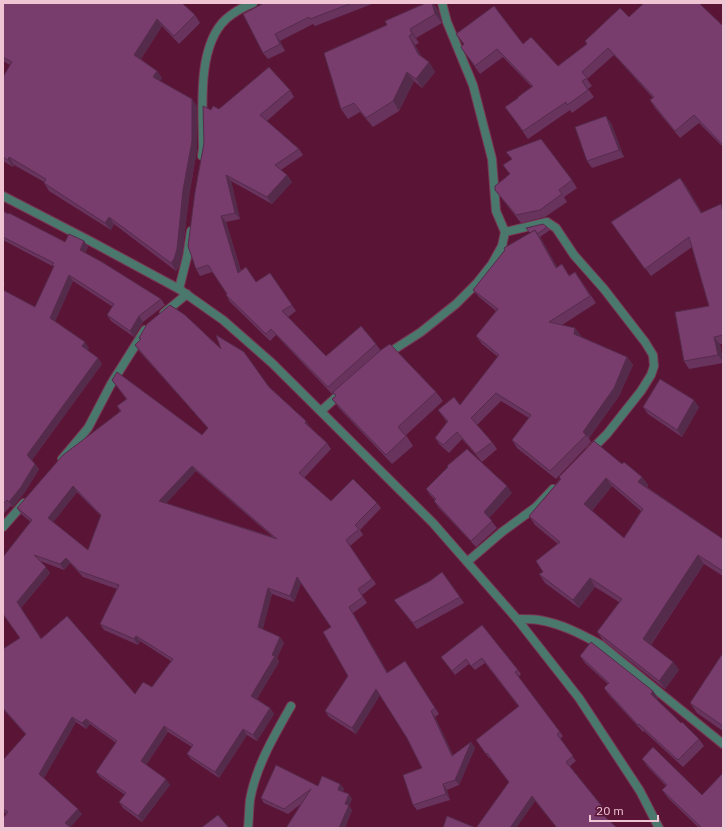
<svg xmlns="http://www.w3.org/2000/svg" width="726" height="831" font-family="'IBM Plex Sans',sans-serif">
  <style>
    .lines { fill: none; stroke-linecap: round; stroke-linejoin: round }
    .service-casing { stroke: #783855; stroke-width: 10 }
    .minor-casing { stroke: #783855; stroke-width: 10 }
    .service { stroke: #4a786c; stroke-width: 8 }
    .minor { stroke: #4a786c; stroke-width: 8 }
    .wall { fill: #68345e; fill-rule: evenodd }
    .shaded-wall { fill: #552b4c }
    .building { fill: #793d6d; stroke: #552b4c; fill-rule: evenodd }
  </style>
  <rect width="100%" height="100%" fill="#5a1536"/>
  <g class="lines">
    <!-- service casing -->
    <g class="service-casing">
      <path id="service" d="M517,619C524,619 532,619 539,620C562,624 581,634 601,645L723,744"/>
    </g>
    <!-- minor casing -->
    <g class="minor-casing">
      <path id="minor" d="M202,156L203,149C203,110 196,47 226,19C234,12 243,7 253,3
        M3,196L92,242L179,289L223,320L272,363L433,523L517,619L579,698L640,791L659,828
        M505,232L547,222L556,228L574,255L604,289L645,342L653,355L654,366L651,375L641,391L607,434L590,451
        M179,289L187,257L191,231
        M164,313L187,294
        M387,354L421,332L456,304L477,283L492,264L502,246L505,232L496,211L492,159L473,85L447,22L442,3
        M321,411L341,393
        M62,459L88,428L111,384L145,330
        M3,527L24,503
        M467,562L502,532L536,507L553,489
        M248,828C249,819 249,809 250,800C256,766 274,736 291,706"/>
    </g>
    <!-- service -->
    <use href="#service" class="service"/>
    <!-- minor -->
    <use href="#minor" class="minor"/>
  </g>
  <!-- wall -->
  <path class="wall" d="M3,3L195,15L200,23L179,44L162,26L141,59L157,71L162,78L160,81L197,106V149L189,197L182,256L179,267L176,271L114,224L111,230L49,191L44,183V182L14,165L13,167L3,161V77L10,65L3,61Z
    M261,3H372V4L315,26L313,24L280,41L285,51L268,59L263,53L262,4Z
    M426,3H433L438,10L442,23L416,38L419,43L415,45L421,56L429,62L435,72L422,88L414,81L399,111L373,127L360,112L348,119L341,109L387,25Z
    M629,17L723,26V147L699,123L680,138L655,108L650,100L653,98L614,55L587,79L592,86L588,89L594,97L572,113L570,110L528,139L511,115L518,98L532,87L503,57L480,74L462,49L464,45L456,34L523,44L558,66L587,44L585,41Z
    M290,90L294,97L267,121L299,149L303,155L281,170L287,175L292,182L272,204L231,181L240,219L226,222L241,271L256,282L270,273L296,311L288,317L326,356L376,344L381,351L436,392L443,401L406,435L413,446L392,464L339,408L332,399L336,396L333,393L332,394L276,335L270,341L230,302L226,295L227,294L212,272L200,276L196,269L219,109Z
    M611,123L624,157L592,168L587,161Z
    M509,174L572,180L577,188L564,197L567,202L545,217L521,223L495,190Z
    M680,178L686,186L702,213L721,204L723,208V344H720L723,363L689,369L684,361L709,306L692,247L651,276L611,222Z
    M3,211L65,242L84,241L88,247L85,253L161,299L165,305L143,322L134,337L111,321L107,315L113,307L73,281L55,321L89,348L87,350L98,358L102,364L32,460L39,469L25,492L13,507L11,506L3,514V290L35,307L54,267L3,240Z
    M547,227L550,230L540,237L557,267L570,275L580,279L596,303L562,325L575,328L581,336H580L627,357L633,365L619,396L589,438L591,442L556,479L517,448L512,440L529,418L501,401L477,425L492,442L497,449L482,462L462,439L449,453L440,445L435,438L447,422L438,410L460,405L498,357L482,344L476,336L496,311L479,297L473,290L505,250Z
    M139,338L221,349L269,387L306,421L310,427L327,443L331,449L304,478L331,501L377,503L381,508L360,530L363,535L350,546L376,584L362,595L367,603L353,613L387,672L409,667L439,714L435,717L453,755L471,742L475,748L459,785L447,790L450,800L417,810L413,805L422,768L407,738L380,695L356,734L329,717L325,711L348,676L331,627L301,583L294,602L272,594L262,629L280,637L284,643L277,658L279,662L257,699L270,708L274,714L257,741L247,735L219,778L191,759L187,754L192,747L168,732L146,765L170,785L142,822L123,808L119,802L125,795L100,777L96,772L116,743L90,724L86,729L76,722L44,778L82,814L70,827L6,814L3,811V760L26,735L3,709V649L20,638L3,614L31,522L21,514L17,508L120,411L117,406L126,399L112,380L202,435L208,428L139,351L135,345L140,340ZM196,471L273,537L166,503ZM77,492L101,516L88,550L53,522ZM40,561L64,570L70,563L83,577L117,589L100,624L104,630L138,645L140,641L171,661L152,687L135,694L42,639L21,608L50,573Z
    M643,407H699L682,437L648,414Z
    M622,464L642,477L648,485L647,487L723,539V576L704,564L651,645L673,662L679,670L665,689L603,640L597,632L619,602L595,587L579,608L545,583L539,574L543,572L558,544L535,525L529,516L560,479L559,477ZM612,486L641,511L624,538L592,511Z
    M426,489L512,493L489,518L497,528L476,547L438,507L434,501L435,500L430,495Z
    M430,581L460,597L464,603L417,629L394,600Z
    M482,625L518,670L521,674L518,677L563,736L560,739L576,761L570,766L608,814L605,817L617,828H557L535,801L516,828H443H476L509,782L490,758H489L476,740L519,707L485,663L475,670L469,664L455,675L441,657Z
    M723,653V731L697,713L690,703Z
    M580,656L653,691L658,698L657,700L681,723L699,739L704,746L683,767L644,731L643,732L609,695L604,688L608,684L585,663Z
    M642,759L723,828H699L668,798L662,790L666,786L647,766Z
    M340,784L344,789L342,792L352,799L349,806L352,810L345,828H286L301,804L288,814L264,803L261,798L318,786Z"/>
  <!-- shaded-wall -->
  <path class="shaded-wall" d="M432,3H433L438,10L442,23L435,14Z
    M157,19L162,26L139,62L134,55Z
    M410,29L416,38L419,43L412,34Z
    M275,34L280,41L285,51L280,44Z
    M409,36L415,45L425,63L418,54Z
    M429,62L435,72L422,88L416,79Z
    M157,71L162,78L158,84L153,77Z
    M407,72L414,81L399,111L393,101Z
    M192,99L197,106V149L189,197L182,256L179,267L176,271L171,263Z
    M606,116L611,123L624,157L619,150Z
    M9,157L14,165L13,167L8,160Z
    M226,175L231,181L240,219L235,213Z
    M287,175L292,182L272,204L267,197Z
    M680,178L686,186L706,221L701,213Z
    M221,216L226,222L243,279L238,273Z
    M109,217L114,224L111,230L105,223Z
    M535,230L540,238L562,275L556,268Z
    M84,241L88,247L84,256L80,250Z
    M69,275L73,281L54,324L50,318Z
    M3,280L5,283L3,287Z
    M139,316L143,322L134,337L130,331Z
    M575,328L581,336L579,341L574,334Z
    M714,337L720,344L723,362L718,355Z
    M85,342L89,348L86,352L82,346Z
    M627,357L633,365L619,396L589,438L583,432Z
    M98,358L102,364L31,461L27,455Z
    M694,400L699,407L682,437L677,430Z
    M306,421L310,427L309,428L305,423Z
    M35,464L39,469L25,492L13,507L9,502Z
    M192,466L196,471L163,507L159,501Z
    M642,477L648,485L644,490L638,482Z
    M606,478L612,486L590,513L584,504Z
    M73,486L77,492L52,524L48,518Z
    M507,486L512,493L488,519L484,512Z
    M698,555L704,564L649,647L643,639Z
    M66,558L70,563L64,570L60,564Z
    M46,567L50,573L21,608L17,602Z
    M297,577L301,583L294,602L290,596Z
    M590,578L595,587L579,608L573,600Z
    M268,588L272,594L262,633L258,627Z
    M349,607L353,613L391,678L387,673Z
    M136,636L140,641L138,645L134,639Z
    M280,637L284,643L277,658L279,662L255,702L251,696Z
    M673,662L679,670L665,689L659,681Z
    M376,689L380,695L356,734L352,728Z
    M653,691L658,698L656,701L651,694Z
    M270,708L274,714L257,741L253,735Z
    M431,711L435,717L456,762L452,756Z
    M72,717L76,722L43,780L39,774Z
    M86,719L90,724L86,729L82,723Z
    M164,726L168,732L145,767L141,761Z
    M243,729L247,735L219,778L215,772Z
    M471,742L475,748L459,785L455,780Z
    M166,779L170,785L142,822L138,816Z
    M340,784L344,789L341,795L338,790Z
    M443,784L447,790L450,800L446,794Z
    M349,794L352,799L349,806L352,810L345,828H339L345,804Z
    M532,796L535,801L516,828H510Z
    M78,809L82,814L70,828L65,823Z"/>
  <!-- building -->
  <path class="building" d="M3,3H182L195,15L174,36L157,19L134,55L157,71L153,77L192,99V141L183,190L177,249L174,259L171,263L109,217L105,223L44,183L46,179L9,157L8,160L3,157V77L12,62L3,57Z
    M261,3H352L310,19L309,17L275,34L280,44L263,53L243,14L262,4Z
    M426,3H432L435,14L410,29L412,34L409,36L418,54L429,62L416,79L407,72L393,101L366,118L354,103L341,109L324,53L387,25L385,21Z
    M644,3H699L723,26V145L694,115L675,131L650,100L654,97L608,48L582,72L587,78L582,81L588,90L567,105L566,102L523,131L505,107L518,98V97L533,86L497,49L475,66L462,49L461,47L464,44L456,34L494,6L523,44L531,37L558,66L587,44L585,41L620,8L629,17Z
    M269,67L290,90L260,115L299,149L275,165L287,175L267,197L226,175L235,213L221,216L238,273L246,267L256,282L270,273L292,305L282,311L326,356L361,326L376,344L328,387L271,329L266,334L226,295L227,294L208,265L196,269L188,246L195,192L204,143L203,106L211,110L213,106L219,109Z
    M606,116L619,150L587,161L575,127Z
    M541,139L572,180L559,190L562,194L540,210L516,215L495,190V186L510,174L503,165L512,159L506,152Z
    M680,178L701,213L721,204L723,213V335L714,337L718,355L684,361L675,312L709,306L689,237L645,269L611,222Z
    M3,211L8,214L9,213L65,242L69,234L84,241L80,250L102,262L161,299L139,316L130,331L107,315L114,304L69,275L50,318L85,342L82,346L98,358L27,455L35,464L21,487L9,502L7,500L3,504V290L35,307L54,266L52,265L54,263L3,237Z
    M543,224L547,227L537,234L535,230L530,233L526,228Z
    M535,230L556,268L562,264L569,276L575,272L590,296L549,322L575,328L574,334L627,357L614,388L583,432L586,435L550,471L512,440L531,415L496,393L471,418L492,442L476,454L457,432L443,445L435,438L448,421L438,410L454,397L460,405L499,355L476,336L498,309L473,290L505,250L504,248Z
    M170,305L185,315L221,349L216,335L244,352L269,387L306,421L305,423L327,443L299,473L331,501L353,479L377,503L355,525L359,529L346,540L372,579L358,589L363,597L349,607L387,673L405,661L435,708L431,711L452,756L471,742L455,780L443,784L446,794L413,805L403,775L422,768L407,738L376,689L352,728L325,711L348,676L323,632L331,627L297,577L290,596L268,588L258,627L280,637L272,655L275,656L251,696L270,708L253,735L243,729L215,772L187,754L193,745L164,726L141,761L166,779L138,816L119,802L126,793L96,772L117,741L86,719L82,723L72,717L39,774L78,809L65,823L71,828H3V818L8,812L3,809V760L26,734L3,708V649L20,638L3,614V557L32,520L17,508L63,455L121,411L117,406L127,399L112,380L117,372L202,435L208,428L135,345L141,339L139,338L147,324ZM192,466L277,539L159,501ZM73,486L101,515L88,550L48,518ZM34,555L60,564L66,558L79,571L119,585L100,624L134,639L136,636L173,659L152,687L143,682L135,694L67,616L41,639L17,602L46,567Z
    M390,344L436,392L398,427L406,436L386,455L332,399L336,396L333,392L381,350Z
    M660,379L694,400L677,430L643,407Z
    M594,441L622,464L624,462L642,477L638,482L723,539V571L698,555L643,639L673,662L659,681L597,632L622,599L590,578L573,600L539,574L543,572L536,561L560,542L529,516L561,479L559,477ZM606,478L643,509L624,538L584,504Z
    M467,449L507,486L484,512L492,521L471,541L434,501L436,499L426,489L448,467L447,466Z
    M442,572L460,597L413,623L394,600L430,581Z
    M482,625L518,670L515,672L560,732L557,734L573,756L566,762L605,810L601,813L617,828H557L532,796L510,828H443L447,816L476,828L509,782L487,753L486,754L476,740L519,706L482,658L471,666L466,659L452,671L441,657Z
    M591,642L653,691L651,694L681,723L682,722L699,739L678,760L639,724L638,725L626,712L604,688L609,683L580,656Z
    M723,653V726L690,703Z
    M653,747L702,795L723,773V828H702L662,790L667,785L642,759Z
    M276,765L318,786L322,776L340,784L338,790L349,794L345,804L349,805L339,828H286L311,789L284,809L261,798Z
    M218,815L229,828H201Z"/>
  <!-- border -->
  <rect width="726" height="831" fill="none" stroke="#efc4d3" stroke-width="8"/>
  <!-- scale -->
  <path d="M590 815v6h68v-6" fill="none" stroke="#efc4d3" stroke-width="2"/>
  <text x="596" y="815" font-size="12" fill="#efc4d3" stroke="#5a1536" stroke-width="3" paint-order="stroke">20 m</text>
</svg>
